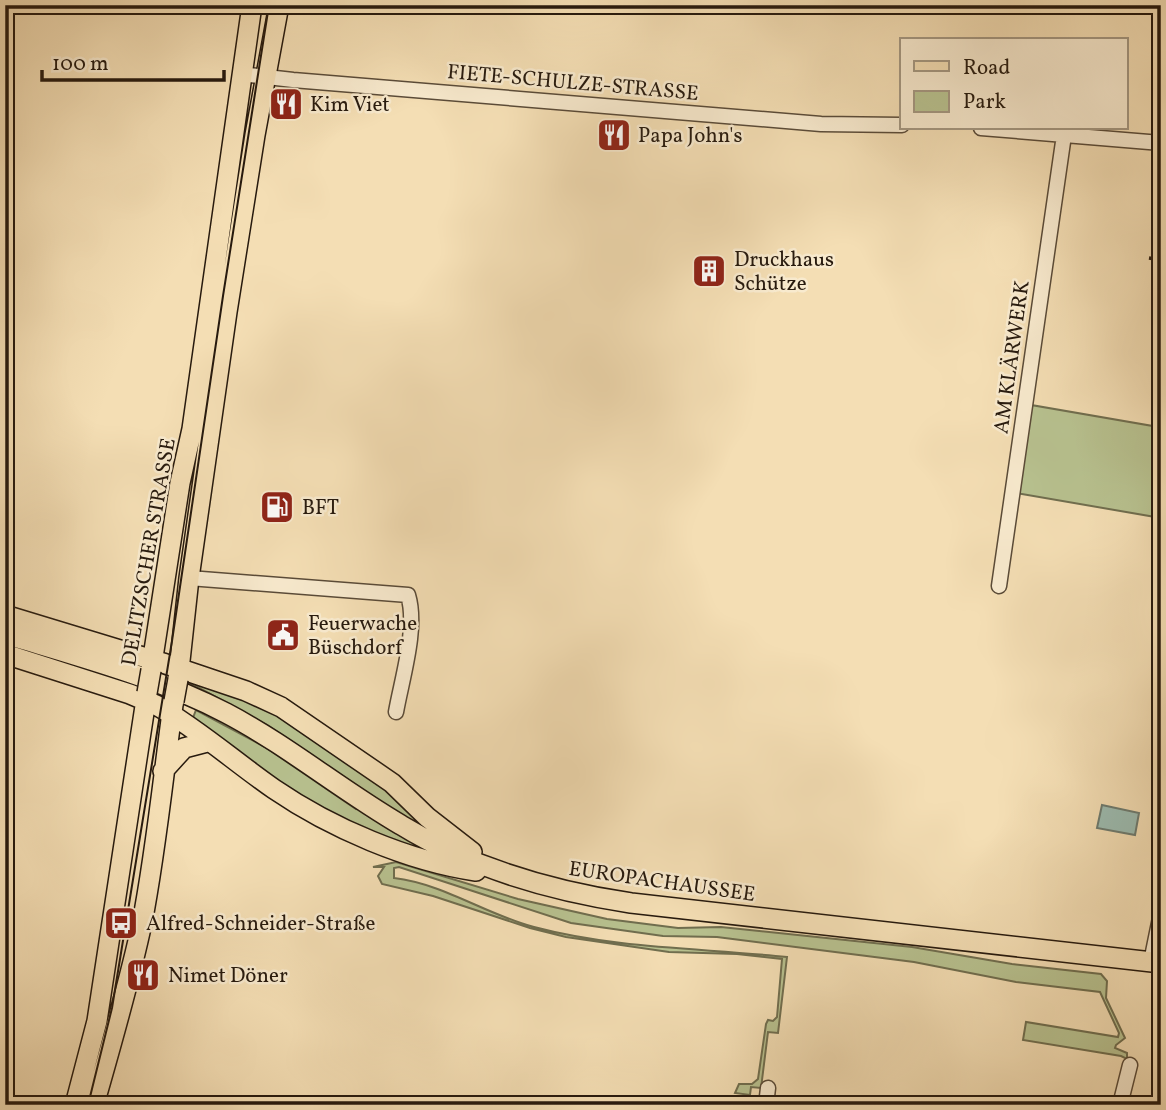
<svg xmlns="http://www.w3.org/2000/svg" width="1166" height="1110" font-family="Vollkorn,serif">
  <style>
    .green { fill: #b8c290; stroke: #706e4f; stroke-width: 2 }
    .water { fill: #9cbcb1; stroke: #6d7b70; stroke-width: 2 }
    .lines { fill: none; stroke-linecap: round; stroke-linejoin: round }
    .minor-casing { stroke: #5a4b38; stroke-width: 17 }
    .major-casing { stroke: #271a0e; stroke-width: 22 }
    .minor { stroke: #f8eace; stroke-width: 14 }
    .major { stroke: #f4deb4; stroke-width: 19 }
    .tram { stroke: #271a0e; stroke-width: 2 }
    .rail { stroke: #271a0e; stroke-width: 3.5; stroke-dasharray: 12 12; stroke-linecap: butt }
    .major-bridge-casing { stroke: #271a0e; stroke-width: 22; stroke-linecap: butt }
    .major-bridge { stroke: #f4deb4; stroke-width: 19 }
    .labels { text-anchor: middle; stroke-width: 5; stroke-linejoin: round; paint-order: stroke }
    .street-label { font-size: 21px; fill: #271a0e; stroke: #f8eace }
    .poi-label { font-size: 21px; fill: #271a0e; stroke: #f8eace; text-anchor: start }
  </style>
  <rect width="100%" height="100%" fill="#f4deb4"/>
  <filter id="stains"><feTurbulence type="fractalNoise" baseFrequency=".00286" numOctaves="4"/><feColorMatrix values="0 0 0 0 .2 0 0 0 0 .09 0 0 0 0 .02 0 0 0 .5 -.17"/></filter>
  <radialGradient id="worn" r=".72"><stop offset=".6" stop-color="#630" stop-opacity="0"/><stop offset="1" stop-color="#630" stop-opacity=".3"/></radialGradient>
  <!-- green -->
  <path class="green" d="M1161,384V518L1016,493L1031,405L1153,426Z
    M190,683L199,684L277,711L375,777L435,830L427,833L269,726Z
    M196,710L265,747L356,809L359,807L457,864L333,817L191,723Z
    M396,862L518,899L607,919L678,928L721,927L912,947L1012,964L1101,974L1107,981L1106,998L1125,1038L1116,1045L1115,1048L1127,1053V1059L1121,1056L1023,1040L1026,1022L1118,1037L1119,1033L1100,992L1016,982L914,962L717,937L663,936L571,923L399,867L394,868V878C444,884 485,914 534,927C617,949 702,948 787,957L778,1033L768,1032L761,1088L751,1087L750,1095L735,1093L739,1084H752L758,1079L766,1024L768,1020L773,1021L777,1017L782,959L737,954L669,952L566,937L530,928L433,896L382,884L378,876L384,867H373Z"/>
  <!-- water -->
  <path class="water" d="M1102,805L1139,813L1135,835L1097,828Z"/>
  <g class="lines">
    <!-- minor casing -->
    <g class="minor-casing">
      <path id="minor" d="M241,74L293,80L821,124L902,125
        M981,128L1161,143
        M189,578L408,595C418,628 402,678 396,712
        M999,586L1064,135
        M1151,962L1161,913
        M766,1105L768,1088
        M1120,1105L1130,1065"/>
    </g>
    <!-- major casing -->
    <g class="major-casing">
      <path id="major" d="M5,615L163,663L246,691L281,707L392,783L427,817L472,852
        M5,634C79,657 157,677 226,713C287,745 341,790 401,825C471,868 551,891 631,903L1161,963
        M5,654L130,694L156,705C198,729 235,762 274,789C331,828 408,861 476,871
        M151,670L180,483L192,429L252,5
        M178,679L189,578L227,312L255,135L279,5
        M163,771L184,748L207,742
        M75,1105L97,1021L147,693
        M94,1105C111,1045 129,984 142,923C156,851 163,778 173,705"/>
    </g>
    <!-- minor -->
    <use href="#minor" class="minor"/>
    <!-- major -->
    <use href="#major" class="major"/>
    <!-- tram -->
    <path class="tram" d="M88,1105L112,1008L172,641L223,296L269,5"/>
    <!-- rail -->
    <path class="rail" d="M1158,213L1161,214
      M1149,258L1161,260"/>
    <!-- major-bridge casing -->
    <g class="major-bridge-casing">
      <path id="major-bridge" d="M147,693L151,670
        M174,701L178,679"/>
    </g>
    <!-- major-bridge -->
    <use href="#major-bridge" class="major-bridge"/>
  </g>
  <!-- icons -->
  <defs>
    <g id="restaurant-square" transform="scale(1.75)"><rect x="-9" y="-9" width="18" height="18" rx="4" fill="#8f2418" stroke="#f8eace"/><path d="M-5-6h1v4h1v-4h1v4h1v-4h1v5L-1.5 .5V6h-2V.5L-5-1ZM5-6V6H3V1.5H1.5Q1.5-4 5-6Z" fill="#fff"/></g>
    <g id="building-square" transform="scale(1.75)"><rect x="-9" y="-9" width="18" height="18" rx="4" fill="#8f2418" stroke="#f8eace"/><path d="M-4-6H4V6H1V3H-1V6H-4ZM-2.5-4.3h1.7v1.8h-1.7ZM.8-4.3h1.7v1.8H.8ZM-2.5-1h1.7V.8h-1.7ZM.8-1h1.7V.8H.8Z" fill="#fff"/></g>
    <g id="fuel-square" transform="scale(1.75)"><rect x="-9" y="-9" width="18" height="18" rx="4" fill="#8f2418" stroke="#f8eace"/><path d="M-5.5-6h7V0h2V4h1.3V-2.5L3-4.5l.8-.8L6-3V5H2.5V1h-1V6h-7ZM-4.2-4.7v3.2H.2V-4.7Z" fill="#fff"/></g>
    <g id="civic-square" transform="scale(1.75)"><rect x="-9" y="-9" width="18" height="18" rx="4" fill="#8f2418" stroke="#f8eace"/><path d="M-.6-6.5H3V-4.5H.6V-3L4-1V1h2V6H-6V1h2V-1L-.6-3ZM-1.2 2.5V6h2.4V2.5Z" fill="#fff"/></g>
    <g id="bus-square" transform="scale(1.75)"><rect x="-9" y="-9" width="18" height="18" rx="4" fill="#8f2418" stroke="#f8eace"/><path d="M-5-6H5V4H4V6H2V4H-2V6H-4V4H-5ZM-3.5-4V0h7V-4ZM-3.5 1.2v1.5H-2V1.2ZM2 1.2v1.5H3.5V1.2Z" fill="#fff"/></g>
  </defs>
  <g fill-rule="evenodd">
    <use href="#restaurant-square" x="286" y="104"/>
    <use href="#restaurant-square" x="614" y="135"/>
    <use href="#building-square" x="709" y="271"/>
    <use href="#fuel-square" x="277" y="507"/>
    <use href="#civic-square" x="283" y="635"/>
    <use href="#bus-square" x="121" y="923"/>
    <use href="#restaurant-square" x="143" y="975"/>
  </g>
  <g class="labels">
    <!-- street labels -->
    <g class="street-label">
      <text transform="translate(573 82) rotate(5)" y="7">FIETE-SCHULZE-STRASSE</text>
      <text transform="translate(1011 357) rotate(-82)" y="7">AM KLÄRWERK</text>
      <text transform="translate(148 552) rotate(-80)" y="7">DELITZSCHER STRASSE</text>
      <text transform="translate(662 881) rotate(8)" y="7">EUROPACHAUSSEE</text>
    </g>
    <!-- poi labels -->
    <g class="poi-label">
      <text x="310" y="111">Kim Viet</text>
      <text x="638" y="142">Papa John's</text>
      <text x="734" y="266">Druckhaus<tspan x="734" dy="24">Schütze</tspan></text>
      <text x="302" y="514">BFT</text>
      <text x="308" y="630">Feuerwache<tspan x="308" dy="24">Büschdorf</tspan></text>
      <text x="146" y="930">Alfred-Schneider-Straße</text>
      <text x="168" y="982">Nimet Döner</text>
    </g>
  </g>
  <!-- margin -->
  <rect width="1166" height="1110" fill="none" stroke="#f4deb4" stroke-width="28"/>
  <rect x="7" y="7" width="1152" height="1096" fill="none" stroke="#271a0e" stroke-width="3.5"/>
  <rect x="14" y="14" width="1138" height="1082" fill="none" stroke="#271a0e" stroke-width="2"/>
  <!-- legend -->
  <rect x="900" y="38" width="228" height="91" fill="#f8eace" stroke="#a49781" stroke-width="2"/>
  <rect x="914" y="61" width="35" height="10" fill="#f4deb4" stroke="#a49781" stroke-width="2"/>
  <text x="963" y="74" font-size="21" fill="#271a0e">Road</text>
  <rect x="914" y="91" width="35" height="21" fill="#b8c290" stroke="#a49781" stroke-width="2"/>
  <text x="963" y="108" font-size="21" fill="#271a0e">Park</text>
  <!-- scale -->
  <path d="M42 70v10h182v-10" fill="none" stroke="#271a0e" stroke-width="3.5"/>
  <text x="52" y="70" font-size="21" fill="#271a0e" stroke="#f8eace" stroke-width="5" paint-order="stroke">100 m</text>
  <rect width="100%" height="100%" filter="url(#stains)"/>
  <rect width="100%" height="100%" fill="url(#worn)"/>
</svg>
